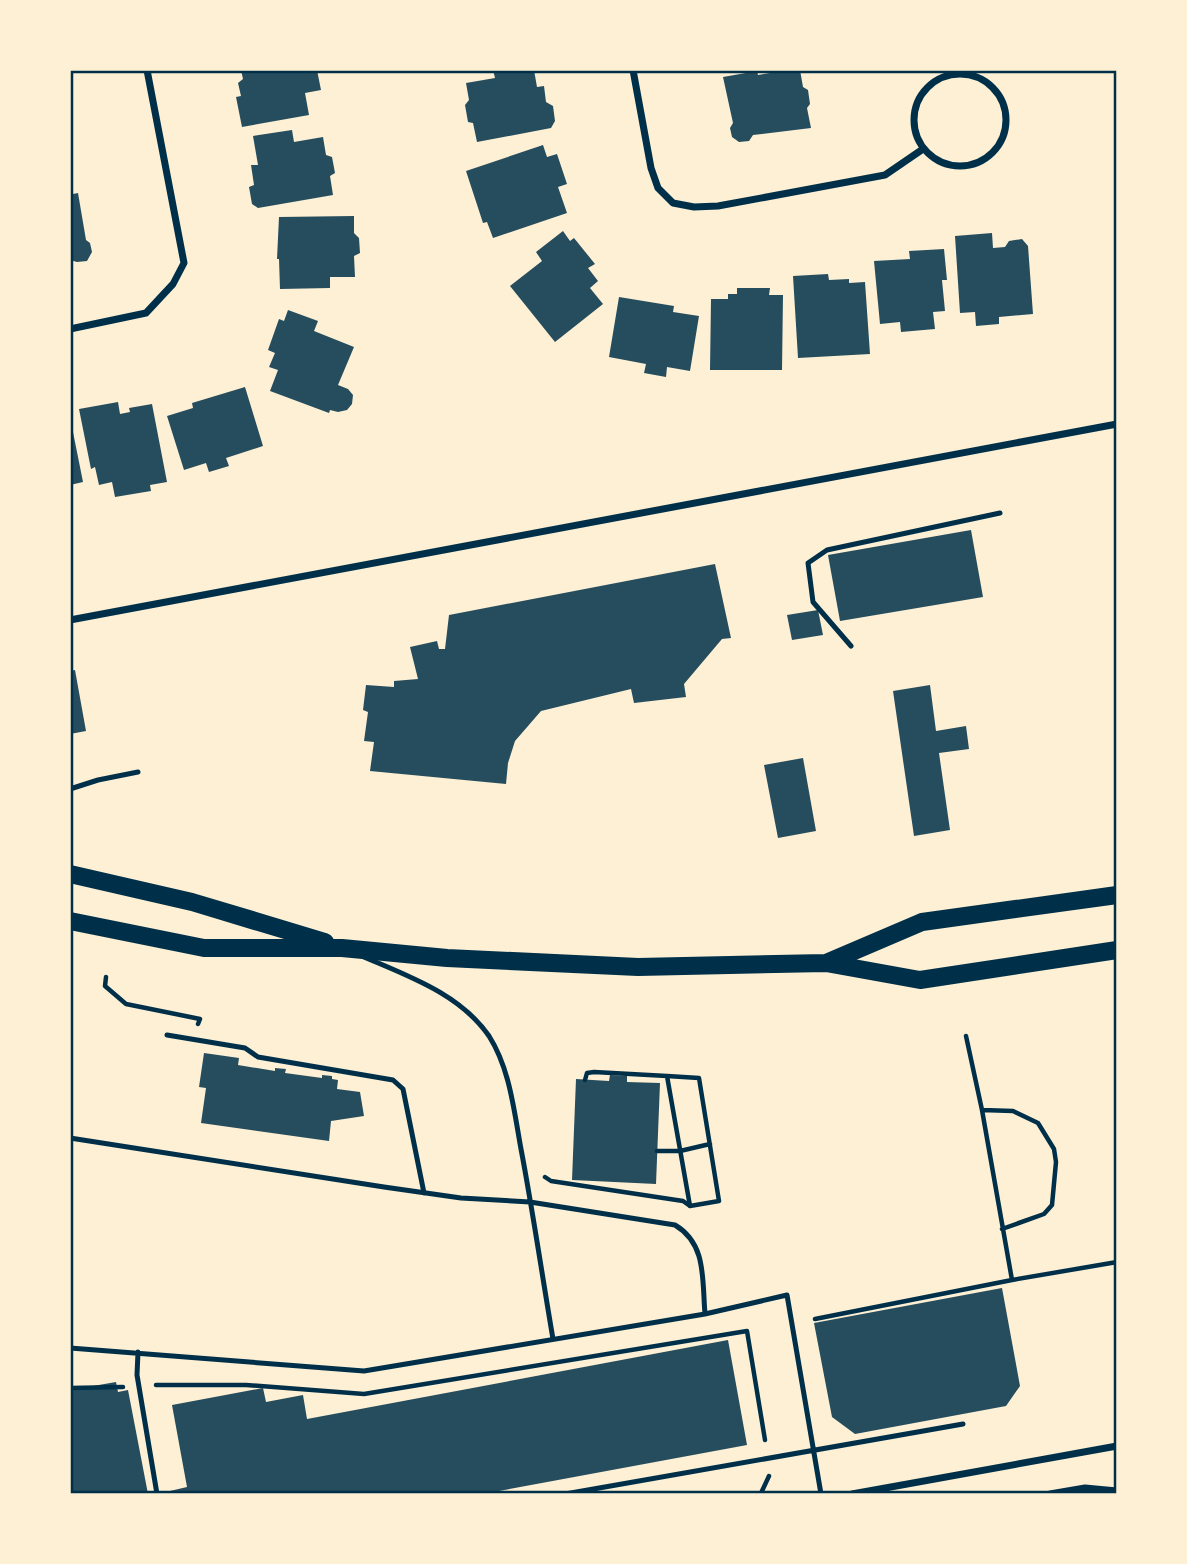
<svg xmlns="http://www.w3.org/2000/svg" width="1187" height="1564" font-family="Arial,sans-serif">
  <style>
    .building { fill: #264d5e }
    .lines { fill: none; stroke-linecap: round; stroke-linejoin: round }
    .path { stroke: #003049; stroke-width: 4.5 }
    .service { stroke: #003049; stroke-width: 5 }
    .minor { stroke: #003049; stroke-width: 7 }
    .primary { stroke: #003049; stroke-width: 18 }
    .neatline { fill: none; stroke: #003049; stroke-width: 2.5 }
  </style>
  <rect width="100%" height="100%" fill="#fdf0d5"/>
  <!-- building -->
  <path class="building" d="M241,70H317L321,90L305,93L309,115L242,127L236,97L241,96L238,83L243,79Z
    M493,70H534L537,87L544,86L546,102L553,106L555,121L551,128L477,142L473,123L468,122L465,105L469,100L466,83L495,78Z
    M789,70H800L803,87L808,90L810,104L807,108L811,128L753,135L749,141L739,142L732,137L730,128L733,123L723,77L757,71L758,75Z
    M292,130L294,142L323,137L326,155L332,157L335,173L330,176L333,195L258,208L252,204L249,187L254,185L251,165H258L253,136Z
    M543,145L547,157L557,154L567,184L558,187L567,213L493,238L487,222L483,223L466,171Z
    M70,184L73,194L78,193L86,240L90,243L92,252L87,261L77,262L70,260Z
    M354,216V233L359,238L360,253L354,256L355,277H330V288L280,289L279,259H277L279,217Z
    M563,231L570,241L574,238L595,264L588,268L598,281L590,288L603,304L555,342L510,286L542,261L536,252Z
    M992,233L993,248L1005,247L1009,241L1022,239L1028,246L1033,314L999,317V324L976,326L975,312L960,313L955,236Z
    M944,249L947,280H942L945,311L933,312L935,329L901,332L900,322L880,324L874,261L910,259L909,251Z
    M828,274L829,280L849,279V283L865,282L870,354L798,358L793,276Z
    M737,288H770L769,295H783L782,370H710L711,299H728V294H737Z
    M619,297L674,306L673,312L699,316L690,371L667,367L666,377L644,373L646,364L609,357Z
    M288,310L318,321L314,331L354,347L338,385L348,389L353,395L352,404L347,410L338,412L330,410L329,413L270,391L278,370L269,367L275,353L268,350L279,319L284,321Z
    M245,387L263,446L226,458L229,466L209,472L206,463L184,470L167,416L193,408L192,403Z
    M118,402L120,414L130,412L129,408L152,404L167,482L150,485L151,491L115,497L112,482L99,485L95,467L91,469L79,409Z
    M70,417L83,482L70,485Z
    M971,530L983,597L840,621L828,555Z
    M715,564L731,638L722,639L684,684L686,697L634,703L631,689L541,711L515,741L508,763L506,784L370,771L374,742L364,741L368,712L363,710L366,685L394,687V681L418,679L410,647L437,641L439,649H445L449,615Z
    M818,610L823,635L792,640L787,615Z
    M75,670L86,731L70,734V671Z
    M930,685L936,731L966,726L969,749L939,753L950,830L914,836L893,691Z
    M803,758L816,831L778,838L764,765Z
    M204,1053L239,1058L238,1065L275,1071V1068L286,1069L285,1073L322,1078V1075L332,1076V1079L338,1080L337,1089L360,1092L364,1116L331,1121L329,1141L201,1123L206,1088L199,1087Z
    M610,1075L627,1076V1082L660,1083L656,1184L572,1180L576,1079L609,1081Z
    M1002,1288L1020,1386L1006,1406L855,1434L832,1417L814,1323Z
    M728,1340L747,1445L483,1494H157L187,1487L172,1405L263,1388L266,1402L303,1395L307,1419Z
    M116,1382L118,1392L128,1390L148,1494H70V1390Z"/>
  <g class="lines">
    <!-- path -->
    <path class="path" d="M106,977L105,986L126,1004L200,1019L198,1024
      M966,1036L982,1110L1012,1280L1117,1262
      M585,1080L587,1073L594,1072L667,1076L690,1206
      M982,1110L1013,1111L1038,1123L1054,1149L1056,1162L1052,1205L1044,1214L1002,1229
      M657,1151H680L710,1144
      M545,1177L551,1181L683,1201L690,1206L719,1201L699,1078L667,1076
      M815,1319L1012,1280
      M156,1385H246L364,1394L747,1331L765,1440
      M70,1388L123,1387
      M762,1491L769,1476"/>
    <!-- service -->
    <path class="service" d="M851,646L813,602L808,563L827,550L1000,513
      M70,789L98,780L138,772
      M364,957C408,976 460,994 489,1036C510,1069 514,1111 521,1149C533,1212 542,1275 553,1339
      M167,1035L245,1048L258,1057L393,1080L403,1089L424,1193
      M70,1138L384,1187L461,1198L530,1202L675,1225C707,1244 702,1280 705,1314L787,1295L821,1494
      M70,1348L364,1371L705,1314
      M138,1352L137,1375L157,1494
      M565,1494L963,1424"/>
    <!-- minor -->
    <path class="minor" d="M633,70L651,168L658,188L673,203L694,207L718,206L885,175L923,149
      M914 120a46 46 0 1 1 92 0a46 46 0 1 1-92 0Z
      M70,329L146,313L173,284L184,263L147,70
      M70,620L1117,424
      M852,1494L1117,1446
      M1050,1494L1085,1488L1117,1491"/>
    <!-- primary -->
    <path class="primary" d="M70,874L192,902L325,942
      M70,921L204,948H342L447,958L638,967L826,963L920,980L1117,950
      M826,963L922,922L1117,895"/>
  </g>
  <!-- border -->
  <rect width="1187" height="1564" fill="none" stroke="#fdf0d5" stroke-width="144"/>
  <rect x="72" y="72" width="1043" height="1420" class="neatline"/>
</svg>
